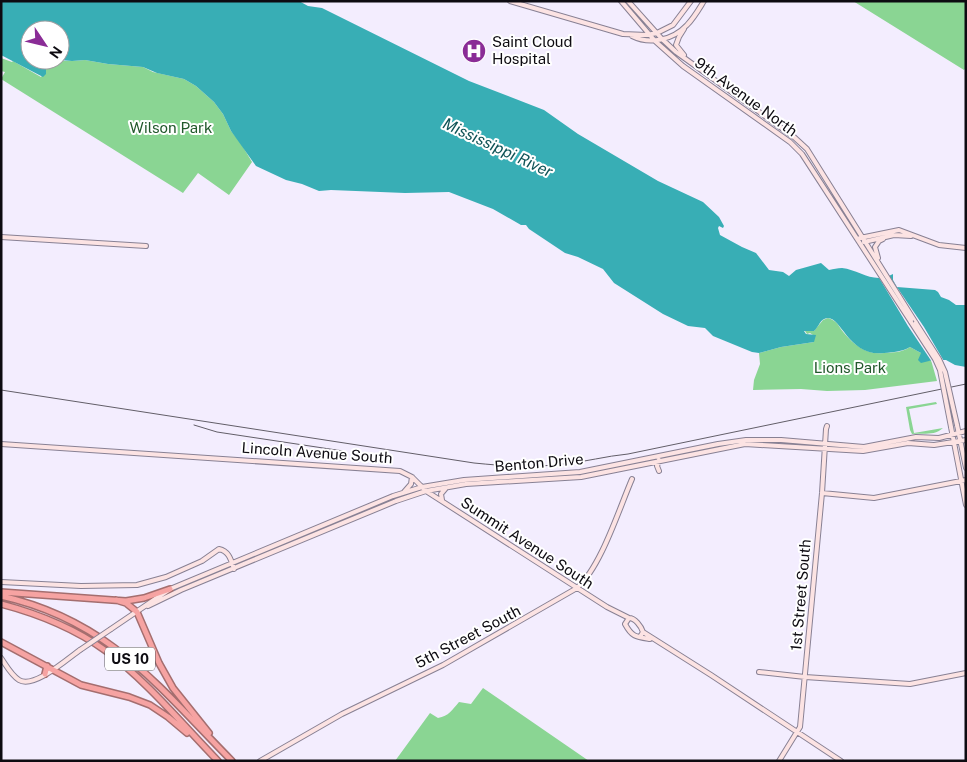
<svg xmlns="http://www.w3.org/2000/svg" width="967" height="762" font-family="'Public Sans',sans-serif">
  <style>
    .green { fill: #8ad593 }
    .water { fill: #38aeb5 }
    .pier { fill: #f3edfe }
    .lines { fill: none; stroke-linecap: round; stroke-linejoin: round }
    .secondary-casing { stroke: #888194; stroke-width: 6 }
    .highway-casing { stroke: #a46e6f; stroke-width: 8 }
    .secondary { stroke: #fce3e3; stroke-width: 4 }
    .highway { stroke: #f6a3a2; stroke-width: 5 }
    .rail { stroke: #625e68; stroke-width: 1 }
    .secondary-bridge-casing { stroke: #888194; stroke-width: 6; stroke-linecap: butt }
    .secondary-bridge { stroke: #fce3e3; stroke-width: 4 }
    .labels { text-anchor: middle; stroke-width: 4; stroke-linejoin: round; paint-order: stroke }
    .shield { fill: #fff; stroke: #565458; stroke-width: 1 }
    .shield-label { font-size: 14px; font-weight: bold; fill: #0d0b11 }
    .poi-label { font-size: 15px; fill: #0d0b11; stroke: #fff; text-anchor: start }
    .street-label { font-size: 15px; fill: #0d0b11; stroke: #fff }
    .park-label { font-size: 15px; fill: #21582b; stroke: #fff }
    .water-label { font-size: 16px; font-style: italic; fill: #105457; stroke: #fff }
  </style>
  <rect width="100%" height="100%" fill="#f3edfe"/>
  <!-- green -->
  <path class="green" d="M853,1H966V68L964,70Z
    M1,58L12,62L13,61L41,77L46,69L37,64L35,60L72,61L85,60L108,64L143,67L153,72L184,79L196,86L214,102L223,114L231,131L240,142L252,162L229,195L198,173L183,193L1,79L5,72L1,71Z
    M828,318C838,321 838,326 844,333C855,346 867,355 884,353C894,352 901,353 910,347L921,353L928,361L931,360L937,381L865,390L827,391L801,389L753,390L754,380L760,364L759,353L781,347L814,342L813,335L810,333L807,334L805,331H814L823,320Z
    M936,402L937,404L909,409L914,433L943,428C934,436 924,433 912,434L910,430L906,407Z
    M483,688L589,761H395L430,713L438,718C449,716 452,710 459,702L471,704Z"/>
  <!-- water -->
  <path class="water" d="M1,1H299L308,6L322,8L469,81L544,110L578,134L658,181L703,202L719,217L724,226L723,228L719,226L718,228L720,235L742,247L756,253L769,270L783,272L789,276L796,270L821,263L829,270C834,269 837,268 842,268C860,270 874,285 893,274V280L897,287L935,290L938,292L941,297L949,300L956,305H966V367L955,365L946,360H933L921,363L918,360L921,353L910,347C901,352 894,352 884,353C849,357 842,318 828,318C820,318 819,327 814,331H804L806,334L816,335L814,342L781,347L759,353L752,352L713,336L705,328L688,326L663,314L614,283L603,269L578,257L565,253L529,229L526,225H521L493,209L449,192L405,193L331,190L319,191L302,184L286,180L256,166L231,131L223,114L214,102L196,86L184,79L157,73L143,67L108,64L85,60L72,61L60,60V30H30V60H35L37,64L46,69V74L43,77L1,55Z"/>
  <!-- pier -->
  <path class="pier" d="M888,274L924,327L945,363L932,362L908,326L878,276Z"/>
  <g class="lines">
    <!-- secondary casing -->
    <g class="secondary-casing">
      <path id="secondary" d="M510,1L623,34L647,35L657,33L673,25L691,1
        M621,1L655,41L683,66L790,142L802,154L911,322
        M628,1L662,39L676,52L794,137L807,149L916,323
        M632,36C650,45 673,40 687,25C694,18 699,9 704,1
        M684,55L676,45L679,37L684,29
        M1,237L146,246
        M860,238L899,230L939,245L966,248
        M864,242L894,235L911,236
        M878,258L875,247L879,241L883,239
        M957,425L966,468
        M951,427L966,505
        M1,444L400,471L412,477L426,491L607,607L629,618
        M659,471L657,466L659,460
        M404,492L411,484L412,477
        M822,493L874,498L966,480
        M442,500L441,494L446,488
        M1,582L81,586L137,585L166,577L202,561L219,549C229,551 231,560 234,569
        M148,606L181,590L396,501L426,491L466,484L581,477L745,444L863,451L908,443L934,445L966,440
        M111,629L170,589L393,496L422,487L464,480L580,472L718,444L746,440H781L864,447L916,437L939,438L966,431
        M643,632L711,675L841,761
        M640,637L643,632C641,626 635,618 629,618L625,624C632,637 636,637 650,639
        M1,658C6,665 11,675 19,680C34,689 67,659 80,650
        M759,672L805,677L910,684L966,673
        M260,761L342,714L443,665L577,588C601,567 619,509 632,479
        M779,761L800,727L822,493L826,429L827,426"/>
    </g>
    <!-- highway casing -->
    <g class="highway-casing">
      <path id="highway" d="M1,592L126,601L144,598L170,589
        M1,596C109,620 159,687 232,761
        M116,600L126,603L137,612L159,663L173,688L209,733
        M1,604C39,614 74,628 106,651C146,680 183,725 218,761
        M1,642L81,685L129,697L150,705L168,717L187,733
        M45,674L47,666"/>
    </g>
    <!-- secondary -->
    <use href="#secondary" class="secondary"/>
    <!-- highway -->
    <use href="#highway" class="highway"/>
    <!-- rail -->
    <path class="rail" d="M1,390L474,463C504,466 533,468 563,464C585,462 606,456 628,454L966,384
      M194,425L217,432L343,451"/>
    <!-- secondary-bridge casing -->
    <g class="secondary-bridge-casing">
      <path id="secondary-bridge" d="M911,322L935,359L940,370L951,427
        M916,323L939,359L945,372L957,425
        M80,650L111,629"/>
    </g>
    <!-- secondary-bridge -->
    <use href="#secondary-bridge" class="secondary-bridge"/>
  </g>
  <!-- icons -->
  <defs>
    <g id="hospital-disc" transform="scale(1.25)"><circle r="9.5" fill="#8a2c96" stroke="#fff"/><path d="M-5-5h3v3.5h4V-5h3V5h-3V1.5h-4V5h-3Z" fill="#fff"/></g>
  </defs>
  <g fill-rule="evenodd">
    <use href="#hospital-disc" x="474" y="51"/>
  </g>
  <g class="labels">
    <!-- shield labels -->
    <rect class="shield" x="105" y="647.5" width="50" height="23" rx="4"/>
    <g class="shield-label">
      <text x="130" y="664">US 10</text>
    </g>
    <!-- poi labels -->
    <g class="poi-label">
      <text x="492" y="47">Saint Cloud<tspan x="492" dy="17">Hospital</tspan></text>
    </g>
    <!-- street labels -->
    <g class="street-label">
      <text transform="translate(746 97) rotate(36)" y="5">9th Avenue North</text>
      <text transform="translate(317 453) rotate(4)" y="5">Lincoln Avenue South</text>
      <text transform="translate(539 463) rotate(-5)" y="5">Benton Drive</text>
      <text transform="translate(527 543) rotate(33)" y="5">Summit Avenue South</text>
      <text transform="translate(801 595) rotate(-85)" y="5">1st Street South</text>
      <text transform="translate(468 637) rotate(-28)" y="5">5th Street South</text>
    </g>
    <!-- park labels -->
    <g class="park-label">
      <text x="171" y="133">Wilson Park</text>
      <text x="850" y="373">Lions Park</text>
    </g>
    <!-- water labels -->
    <g class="water-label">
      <text transform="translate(498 147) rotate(25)" y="6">Mississippi River</text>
    </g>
  </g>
  <!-- border -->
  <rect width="967" height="762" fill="none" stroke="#0d0b11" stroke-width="5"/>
  <!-- north arrow -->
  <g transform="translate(45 45) rotate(125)"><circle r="24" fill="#ffffff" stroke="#9e9da0"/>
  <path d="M0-4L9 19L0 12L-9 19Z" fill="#8a2c96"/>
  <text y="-8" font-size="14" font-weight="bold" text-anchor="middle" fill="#0d0b11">N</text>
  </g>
</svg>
